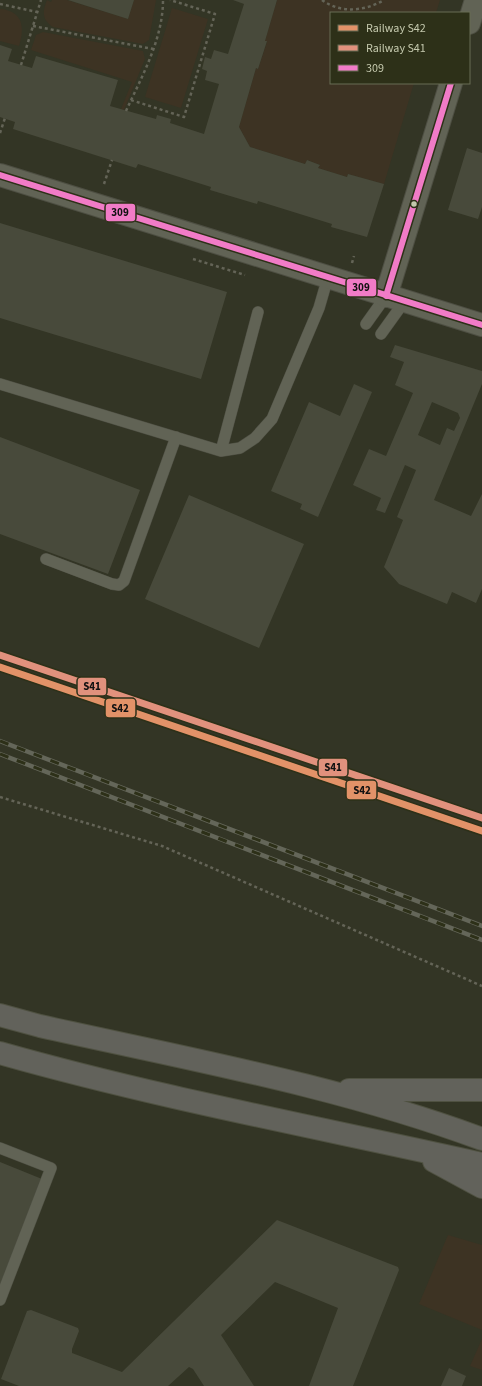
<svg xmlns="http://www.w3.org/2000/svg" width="482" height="1386" font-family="'Source Sans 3',sans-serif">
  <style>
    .green { fill: #3d3323 }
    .building { fill: #484a3b; fill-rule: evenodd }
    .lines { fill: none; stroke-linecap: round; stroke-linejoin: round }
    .lane-casing { stroke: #4e4f43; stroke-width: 12 }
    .street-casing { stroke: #4e4f43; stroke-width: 24 }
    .highway-casing { stroke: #4f5141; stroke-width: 24 }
    .path { stroke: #646457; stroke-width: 2.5; stroke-dasharray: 3 3; stroke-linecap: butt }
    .lane { stroke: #616355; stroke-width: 11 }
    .street { stroke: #616355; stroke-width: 22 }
    .highway { stroke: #62625b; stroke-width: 22 }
    .rail-casing { stroke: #646659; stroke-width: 4.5 }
    .rail { stroke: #2d3018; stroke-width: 3; stroke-dasharray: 9; stroke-linecap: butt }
    .bus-1-casing { stroke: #2d3018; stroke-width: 9 }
    .bus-1 { stroke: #f17bc7; stroke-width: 6 }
    .rail-1-casing { stroke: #2d3018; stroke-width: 10 }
    .rail-2-casing { stroke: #2d3018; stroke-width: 10 }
    .rail-1 { stroke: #e29268; stroke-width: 7 }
    .rail-2 { stroke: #e1917d; stroke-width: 7 }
    .bus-dot { fill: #c4c8ad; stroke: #2d3018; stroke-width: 1.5 }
    .line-badge { stroke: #2d3018; stroke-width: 1.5 }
    .pale-badge-label { font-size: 11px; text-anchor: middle; font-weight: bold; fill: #111 }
  </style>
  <rect width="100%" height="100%" fill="#333525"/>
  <!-- green -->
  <path class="green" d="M47,0L51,2L52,0H67L128,19L134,0H156L149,40L143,44L53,27C42,20 42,12 47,0Z
    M277,0H440L436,13H331V83H414L384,184L348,174L347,177L318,168L320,165L307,160L305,164L250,147L239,127L256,68L258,69L267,42L265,41Z
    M172,8L208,19L181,108L145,97Z
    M0,9C23,11 25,27 19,46L0,41Z
    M43,32L143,51L145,59L124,110L121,109L132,82L31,50L36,35Z
    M448,1235L482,1245V1330L419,1304Z
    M482,1339V1370L470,1366Z"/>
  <!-- building -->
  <path class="building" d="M68,0H134L128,19Z
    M233,0H277L265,41H267L258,69L256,68L239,127L250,147L305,164L307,160L320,165L318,168L347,177L348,174L384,184L367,237L331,227L332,224L258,201L257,204L210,190L211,187L138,164L136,168L13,129L15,122L0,117V45L12,49L8,61L32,68L36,56L118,80L110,106L156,119L157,115L171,119L170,123L204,134L219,84L205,80L207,71L202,69L205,57L211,59L214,50L228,54L244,4Z
    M467,148L482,153V207L478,219L448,210Z
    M0,223L227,292L201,379L0,318Z
    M395,345L482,371V384L434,500L471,516L482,494V589L476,603L452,592L447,604L399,584L384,567L403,520L397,517L416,470L405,465L385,513L376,510L381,498L353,485L369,449L386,456L413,393L395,385L404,362L390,357ZM432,402L458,413L460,418L454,431L447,428L440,445L418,435Z
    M354,384L372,392L318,517L300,509L302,504L271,491L309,402L340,416Z
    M0,437L140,490L108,574L0,534Z
    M189,495L304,544L259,648L145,599Z
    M0,1162L42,1179L0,1288Z
    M277,1220L398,1267L399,1270L353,1386H309L338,1308L275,1282L221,1335L254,1386H204L193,1369L189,1367L168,1386H19L1,1379L27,1311L31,1310L78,1328L79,1331L72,1349V1353L122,1372Z
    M449,1368L466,1376L462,1386H441Z"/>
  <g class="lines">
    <!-- lane casing -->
    <g class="lane-casing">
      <path id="lane" d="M366,324L386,296
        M381,334L404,302
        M0,384L221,451L240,448L255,438L272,419L319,308L328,277
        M221,451L258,312
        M46,559L112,584L119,585L124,581L176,437
        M0,1148L51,1168L0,1300"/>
    </g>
    <!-- street casing -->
    <g class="street-casing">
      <path id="street" d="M469,23L476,0
        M0,175L482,325
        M386,296L451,83"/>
    </g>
    <!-- highway casing -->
    <g class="highway-casing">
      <path id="highway" d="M0,1015L40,1026C188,1059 339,1086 482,1139
        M0,1053C159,1098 321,1128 482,1164
        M349,1090H482
        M434,1161L482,1187"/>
    </g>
    <!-- path -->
    <path class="path" d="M322,0C341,14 365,11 384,0
      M0,4L37,12
      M33,26L153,49
      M21,65L41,0
      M131,100L184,117L215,14L170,0
      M126,111C142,76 163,39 163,0
      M0,133L5,118
      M104,184L112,160
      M193,259L245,275
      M352,263L354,256
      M0,797L162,846L482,986"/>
    <!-- lane -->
    <use href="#lane" class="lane"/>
    <!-- street -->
    <use href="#street" class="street"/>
    <!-- highway -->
    <use href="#highway" class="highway"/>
    <!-- rail casing -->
    <g class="rail-casing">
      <path id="rail" d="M0,741L482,926
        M0,754L482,940"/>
    </g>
    <!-- rail -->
    <use href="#rail" class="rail"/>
    <!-- bus-1 casing -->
    <g class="bus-1-casing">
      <path id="bus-1" d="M0,175L482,325
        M386,296L451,83"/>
    </g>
    <!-- bus-1 -->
    <use href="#bus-1" class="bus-1"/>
    <!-- rail-1 casing -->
    <g class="rail-1-casing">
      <path id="rail-1" d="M0,667L482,831"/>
    </g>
    <!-- rail-2 casing -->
    <g class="rail-2-casing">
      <path id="rail-2" d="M0,655L482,818"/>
    </g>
    <!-- rail-1 -->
    <use href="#rail-1" class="rail-1"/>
    <!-- rail-2 -->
    <use href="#rail-2" class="rail-2"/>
  </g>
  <!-- markers -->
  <circle class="bus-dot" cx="414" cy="204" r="3.5"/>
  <g class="line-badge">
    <rect x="105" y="203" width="31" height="19" rx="4" fill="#f17bc7"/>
    <rect x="346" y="278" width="31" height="19" rx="4" fill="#f17bc7"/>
    <rect x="77" y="677" width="30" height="19" rx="4" fill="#e1917d"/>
    <rect x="105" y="698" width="31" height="20" rx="4" fill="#e29268"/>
    <rect x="318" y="758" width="30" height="19" rx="4" fill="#e1917d"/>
    <rect x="346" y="780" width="31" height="20" rx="4" fill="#e29268"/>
  </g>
  <g class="pale-badge-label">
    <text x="120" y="216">309</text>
    <text x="361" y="291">309</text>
    <text x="92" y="690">S41</text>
    <text x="120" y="712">S42</text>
    <text x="333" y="771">S41</text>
    <text x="362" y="794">S42</text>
  </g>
  <!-- legend -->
  <rect x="330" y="12" width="140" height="72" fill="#2d3018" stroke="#696d54"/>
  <rect x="338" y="25" width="20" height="6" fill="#e29268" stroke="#696d54"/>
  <text x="366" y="32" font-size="12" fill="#c4c8ad">Railway S42</text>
  <rect x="338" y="45" width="20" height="6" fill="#e1917d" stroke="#696d54"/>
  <text x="366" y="52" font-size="12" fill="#c4c8ad">Railway S41</text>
  <rect x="338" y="65" width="20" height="6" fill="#f17bc7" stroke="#696d54"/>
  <text x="366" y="72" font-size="12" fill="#c4c8ad">309</text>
</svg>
